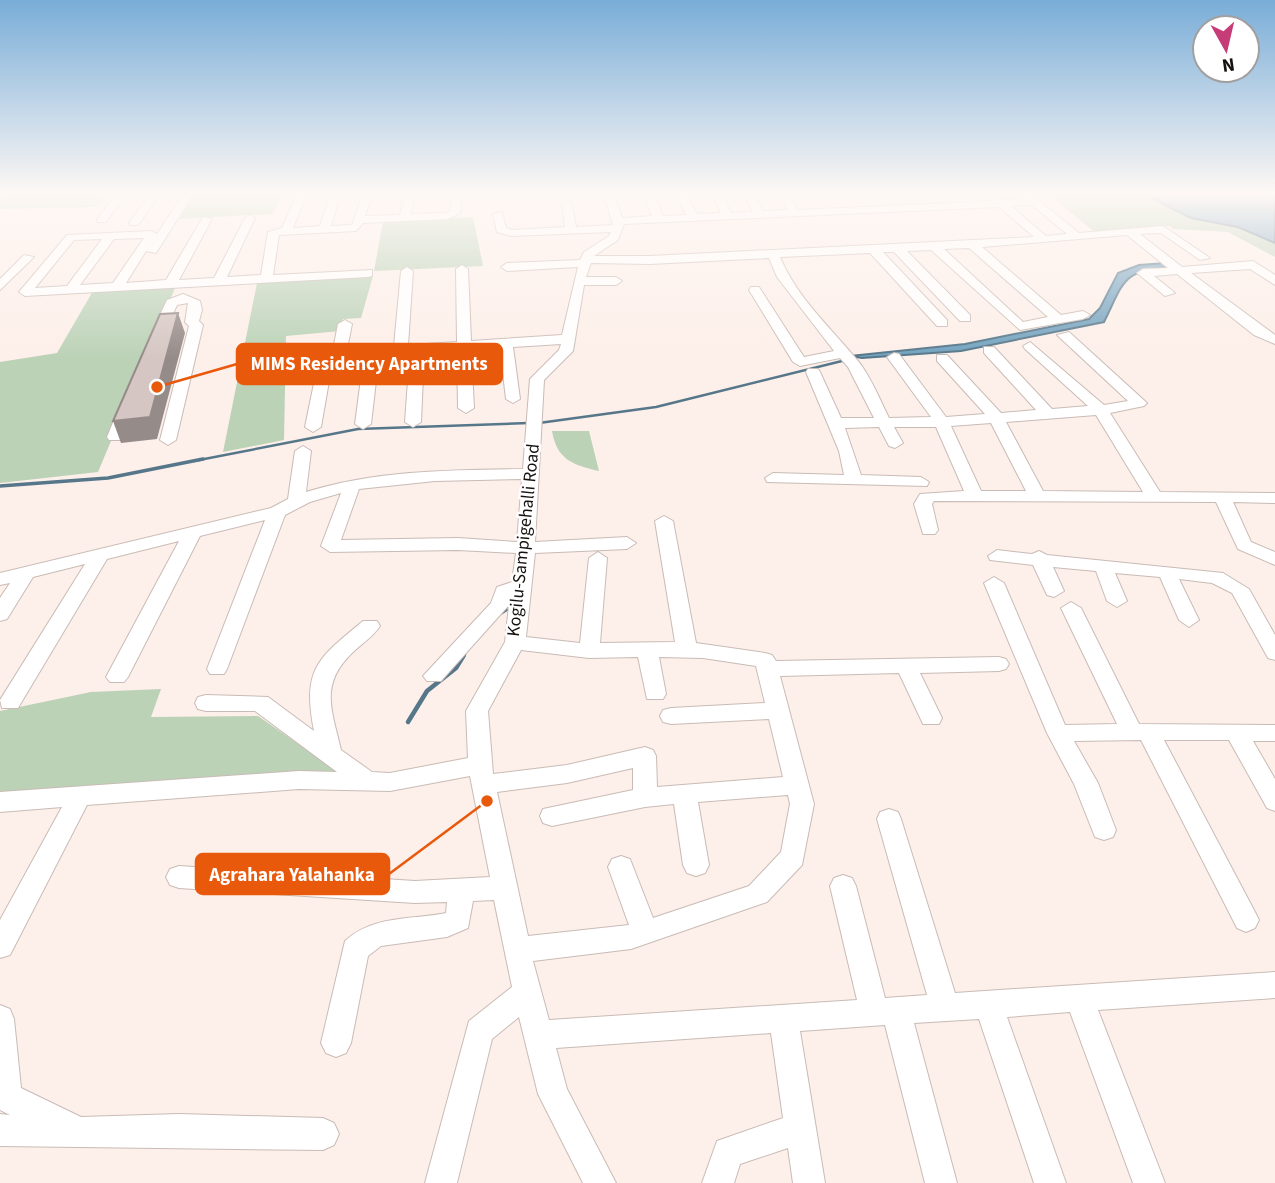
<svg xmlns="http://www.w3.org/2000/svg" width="1275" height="1183" font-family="'Source Sans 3',sans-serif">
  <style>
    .green { fill: #bbd2b7 }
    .water { fill: #72a2bf; stroke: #56778a; stroke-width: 2 }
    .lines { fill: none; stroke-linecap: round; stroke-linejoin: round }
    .stream-far2 { stroke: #56778a; stroke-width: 2.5 }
    .stream-far1 { stroke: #56778a; stroke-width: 3.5 }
    .stream { stroke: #56778a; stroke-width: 4.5 }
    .minor-casing { stroke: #c9bbb5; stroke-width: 2 }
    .minor { fill: #fff; fill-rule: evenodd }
    .shaded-wall { fill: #958b88 }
    .building { fill: #d5c6c3; stroke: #958b88; stroke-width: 2 }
    .labels { text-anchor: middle; stroke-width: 5; stroke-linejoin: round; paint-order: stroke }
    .street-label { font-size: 18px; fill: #161210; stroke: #fff }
    .leader { fill: none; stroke: #e8590c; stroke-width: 2.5 }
    .callout-dot { fill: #e8590c; stroke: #fff; stroke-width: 2.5 }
    .callout { fill: #e8590c; stroke: #e8590c; stroke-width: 2.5 }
    .callout-label { font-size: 19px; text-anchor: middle; font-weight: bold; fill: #fff }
  </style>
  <rect width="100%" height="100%" fill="#fdefe9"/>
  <!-- green -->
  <path class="green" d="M107,193L96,207L0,209V201L6,194Z
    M195,193H285L272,214L179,219Z
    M1047,193H1142L1191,218L1238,227L1275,243V257L1228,232L1174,229L1170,226L1096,233Z
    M473,217L483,266L374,271L383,221Z
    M373,276L361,318L343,319L340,331L286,336L284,440L223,452L257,283Z
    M175,288L98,472L0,483V362L57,353L93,291Z
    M589,431L599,471C573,465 557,460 552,431Z
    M161,689L151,717L258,716L343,775L0,797V711L91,692Z"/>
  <!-- water -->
  <path class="water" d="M1142,193H1275V243L1238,227L1191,218Z
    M1165,263L1170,267C1122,270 1124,282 1104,322L961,351L862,358L850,356L965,344L1089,319L1100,308L1118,273L1139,265Z"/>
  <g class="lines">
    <!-- stream-far2 -->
    <path class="stream-far2" d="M539,423L656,407L846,360
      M194,461L358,429L528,423"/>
    <!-- stream-far1 -->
    <path class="stream-far1" d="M0,486L108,478L203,459
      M498,615L512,606"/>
    <!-- stream -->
    <path class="stream" d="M408,722L427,691L456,668L464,655"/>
    <!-- minor casing -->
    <g class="minor-casing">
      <path id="minor" d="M0,193H6L0,197Z
        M117,193H127L106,222H98L97,220Z
        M151,193H161L138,225H130L129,223Z
        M184,193H194L156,253L146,251L126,283L166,280L203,217L212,219L179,280L214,278L245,218L250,215L255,218L227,277L261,275L268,232L282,228L297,193H307L293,228L320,226L331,193H341L331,226L352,225L363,193H373L365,216L400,215L405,193H415L411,214L446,213L450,211L452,193H462L460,213L448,219L363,223L356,231L279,235L273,275L372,270V276L368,277L25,296L19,292L67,235L152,231L157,234ZM144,238L113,283L80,285L114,239ZM102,239L67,286L35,288L74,240Z
        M604,193H614L622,218L652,216L643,193H653L663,216L686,215L676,193H686L697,214L721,213L711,193H721L731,213L753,212L743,193H753L763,211L788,210L776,193H786L798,210L993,201L998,197L1004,200L1025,199L1021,193H1030L1079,233L1163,226L1210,258L1200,260L1161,233L1140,234L1182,267L1253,261L1275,275V285L1250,269L1191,273L1275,335V344L1254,335L1177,274L1154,276L1175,293L1165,296L1137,273L1143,269L1168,268L1127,235L982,247L1061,315L1083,311L1090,315L1083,319L1020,330L931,250L907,251L970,315V321H960L894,252H883L947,320V326H937L870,253L780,257C797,298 831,328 858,361C871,377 880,400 889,418L931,417L887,357L894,353L899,354L946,417L985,414L937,361V355H947L1001,413L1036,410L984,353V347H994L1052,409L1088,406L1025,349L1023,346L1030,342L1104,405L1128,401L1057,335L1069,332L1147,403L1144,406L1110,413L1160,492L1275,493V503L1233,502L1251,542L1275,552V565L1238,549L1216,502L934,501L932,504L938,530L935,534H923L914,504L920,494L964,491L936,427H894L903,443L895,448L889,446L879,427L845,428L861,475L921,477L929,482L927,486L767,482L765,478L773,473L844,475L839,451L806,372L808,369H818L820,372L841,418H874L848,367L840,358L800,366L793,362L749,290L751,287H759L804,357L834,351L777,277L769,258L650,264L591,263L586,277H616L622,281L616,285H584L573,351L544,380L535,542L627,537L636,543L627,549L535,553L526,637L580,643L589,558L598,552L607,558L600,643L675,642L655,521L664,516L673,521L696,643L765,653L772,655L776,661L999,657L1006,659L1009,664L1006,669L999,671L920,673L942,718L939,724H923L899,673L780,676L814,804L802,865L767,902L758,905L631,949L533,961L549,1020L857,1000L830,886L834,878L843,875L852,878L856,886L885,998L927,995L877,819L880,812L889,809L898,812L901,819L955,993L1275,972V998L1098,1010L1165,1183H1133L1070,1012L1007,1017L1066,1183H1034L979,1019L914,1023L957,1183H925L885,1025L800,1031L825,1183H793L788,1148L740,1164L734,1183H702L717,1141L783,1118L771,1033L556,1048L567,1089L616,1183H583L538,1094L519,1017L492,1039L457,1183H425L469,1021L512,987L494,900L473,901L468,928L447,937L381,946L368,956L351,1043L346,1053L336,1057L326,1053L321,1043L345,941C373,915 411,920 446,913L447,902L415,903L179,888L170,885L166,877L170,869L179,866L415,881L490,877L470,776L390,791L299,789L87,805L10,955L0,958V920L62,807L0,812V792L299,771L337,772L255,711H206L198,709L195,703L198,697L206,695L268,697L314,731C302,669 317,659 363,621H377L380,626C373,637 361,644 352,653C319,685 332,710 341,750L372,772L390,773L468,758L466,711L505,642L509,605L441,681H427L423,676L491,603L497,587L512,582L516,553L458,550L330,552L321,546L341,493L310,502L285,515L227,669L224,674H210L207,669L265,520L200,536L128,677L124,682H110L106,677L179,541L107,559L18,708H2L0,700L85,564L33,577L7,619L0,621V598L10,583L0,585V573L271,508L288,499L295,451L303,446L311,451L306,492C377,470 450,470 523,469L530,379L559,350L561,344L513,347L520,399L513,403L506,399L500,348L471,349L474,408L466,413L458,408L457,350L424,353L421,422L413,427L405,422L410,353L379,355L371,424L363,429L355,424L364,356L333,358L321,427L313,432L305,427L319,359L291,361L284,357L291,353L333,350L338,324L345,320L352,324L347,349L394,346L401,271L407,267L413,271L408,345L457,342L456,269L462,265L468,269L471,341L562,335L578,267L507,271L501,267L507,263L580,260L584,252L609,236L611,232L511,236L497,232L493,214L502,212L506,228L512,230L565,227L562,204L567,201L572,204L576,227L613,225ZM1032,205L1067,234L1046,236L1011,206ZM999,207L1034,237L650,256H594L618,240L624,224ZM969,248L1048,317L1023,322L944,249ZM1096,415L1143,492L1043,491L1006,422ZM991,423L1026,491H981L951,426ZM522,479L517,542L458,538L341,540L359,489L435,481ZM521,650L589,658L638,657L647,699H663L666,694L659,657L703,658L756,666L765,703L671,708L663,710L660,716L663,722L671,724L769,719L783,777L657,787L656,756L653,750L645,747L567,765L493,774L488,711ZM633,768V790L543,809L540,816L543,823L552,826L645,807L674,804L683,865L687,873L696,876L705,873L709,865L698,802L788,795L790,804L781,852L749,886L653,918L630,859L621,856L612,859L608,867L629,925L528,936L497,792L567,783Z
        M24,255L34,257L0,290V279Z
        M183,294L200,301L202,310L199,321L203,325L176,440L168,445L160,440L189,326L185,322L188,303L177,305L161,341L149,338L167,300Z
        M127,403L135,408L123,437L121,440H109L107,437L119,408Z
        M997,550L1032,554L1039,551L1047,555L1223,573L1249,589L1275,635V660L1268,658L1232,593L1212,583L1179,579L1199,620L1189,627L1179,620L1160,577L1115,573L1127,601L1117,607L1107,601L1096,571L1053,567L1064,591L1054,597L1047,595L1033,565L990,560L988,556Z
        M994,577L1004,583L1065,725L1117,724L1061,608L1071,602L1081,608L1139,724L1275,725V741H1253L1275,779V811L1267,808L1229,740H1164L1255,912L1259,920L1255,928L1246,932L1237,928L1141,740L1074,741L1098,783L1116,830L1113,837L1104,840L1095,837L1074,784L1047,733L984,583Z
        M0,1005L10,1009L14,1019L21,1088L81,1117L179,1114L323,1118L334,1123L339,1134L334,1145L323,1150L0,1146V1114L10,1115L0,1110Z"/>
    </g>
    <!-- minor -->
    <use href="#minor" class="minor"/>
  </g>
  <!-- shaded-wall -->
  <path class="shaded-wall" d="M178,313L185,333L157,439L121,443L113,421Z"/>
  <!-- building -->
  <path class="building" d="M178,313L150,417L113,421L160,314Z"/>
  <!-- sky -->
  <linearGradient id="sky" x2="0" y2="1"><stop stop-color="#79add8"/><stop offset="0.54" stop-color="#fef8f5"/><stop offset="1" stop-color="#fef8f5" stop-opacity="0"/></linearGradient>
  <rect width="1275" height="358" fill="url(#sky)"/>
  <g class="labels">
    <!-- street labels -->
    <g class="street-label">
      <text transform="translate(523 540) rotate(-84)" y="6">Kogilu-Sampigehalli Road</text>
    </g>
  </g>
  <!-- callouts -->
  <path class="leader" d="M157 387L237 364M487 801L389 874"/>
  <g class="callout-dot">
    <circle cx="157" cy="387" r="7"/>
    <circle cx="487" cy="801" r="7"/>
  </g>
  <g class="callout">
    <rect x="237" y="344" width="265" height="40" rx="7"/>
    <rect x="196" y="854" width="193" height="40" rx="7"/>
  </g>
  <g class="callout-label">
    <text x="369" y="370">MIMS Residency Apartments</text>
    <text x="292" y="881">Agrahara Yalahanka</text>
  </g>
  <!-- north arrow -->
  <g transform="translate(1226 49) rotate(172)"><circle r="33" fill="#ffffff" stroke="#a2a09f" stroke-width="2"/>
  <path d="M0-5L12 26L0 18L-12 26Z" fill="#c53c77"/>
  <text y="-10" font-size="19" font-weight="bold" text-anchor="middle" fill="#161210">N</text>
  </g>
</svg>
